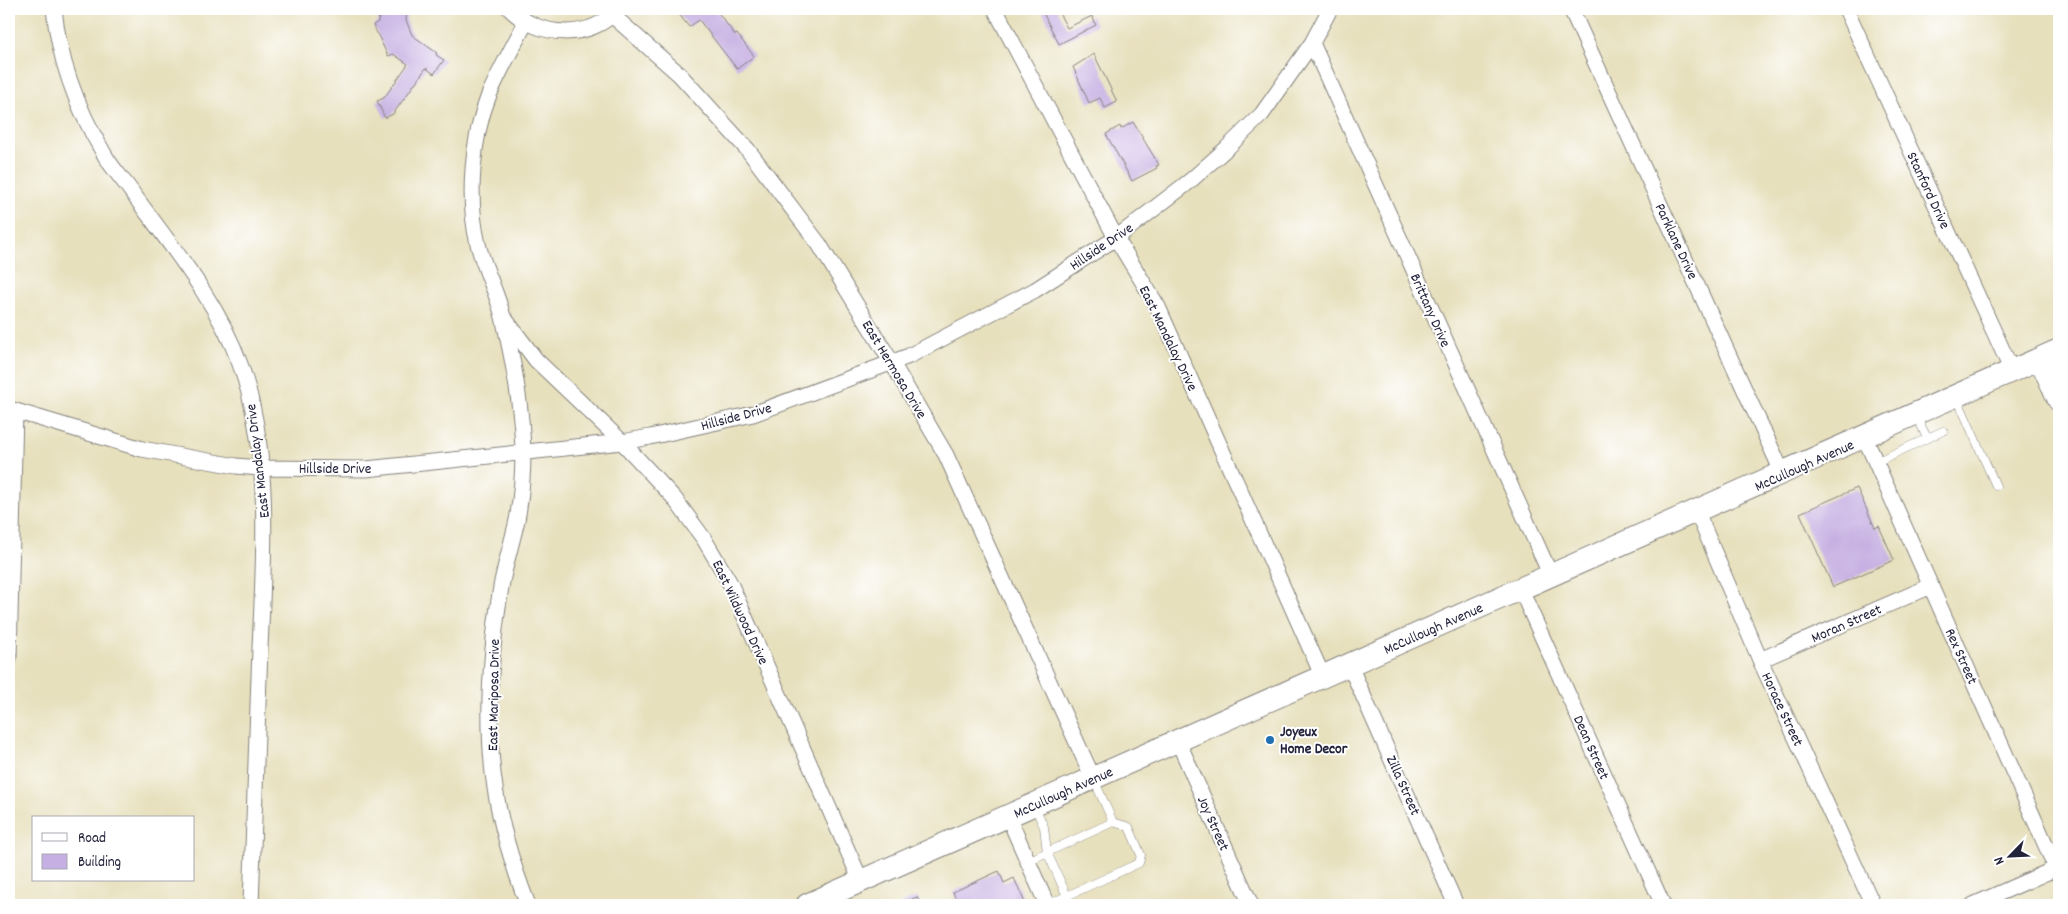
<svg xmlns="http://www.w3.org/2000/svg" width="2068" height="914" font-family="Dekko,sans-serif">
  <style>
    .building { fill: #c6afe2 }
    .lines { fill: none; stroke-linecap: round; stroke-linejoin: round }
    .service-casing { stroke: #84817c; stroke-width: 9 }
    .minor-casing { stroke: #84817c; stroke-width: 17 }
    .secondary-casing { stroke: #84817c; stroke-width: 24 }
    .service { stroke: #fff; stroke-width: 8 }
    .minor { stroke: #fff; stroke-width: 15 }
    .secondary { stroke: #fff; stroke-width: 22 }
    .poi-dot { fill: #1f6fb2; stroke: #fff; stroke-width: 2 }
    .labels { text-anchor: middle; stroke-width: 4; stroke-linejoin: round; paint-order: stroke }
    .street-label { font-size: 15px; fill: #22223b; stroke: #fff }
    .poi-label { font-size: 15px; font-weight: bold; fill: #22223b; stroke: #fff; text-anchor: start }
  </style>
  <rect width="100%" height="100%" fill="#fff"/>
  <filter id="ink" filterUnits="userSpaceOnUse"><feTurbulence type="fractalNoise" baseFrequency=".02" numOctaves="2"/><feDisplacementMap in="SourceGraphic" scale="10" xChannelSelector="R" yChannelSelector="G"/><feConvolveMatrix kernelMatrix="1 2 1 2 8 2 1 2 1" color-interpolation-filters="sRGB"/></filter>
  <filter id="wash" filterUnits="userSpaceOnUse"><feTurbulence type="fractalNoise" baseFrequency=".0096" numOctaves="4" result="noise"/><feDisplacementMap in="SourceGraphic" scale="20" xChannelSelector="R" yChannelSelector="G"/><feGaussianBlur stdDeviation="1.12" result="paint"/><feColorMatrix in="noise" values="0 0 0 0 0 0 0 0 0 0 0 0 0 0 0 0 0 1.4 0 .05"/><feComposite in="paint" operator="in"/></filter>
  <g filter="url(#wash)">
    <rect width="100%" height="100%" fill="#e7e0bd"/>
    <g id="blocks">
      <!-- building -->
      <path class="building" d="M380,9H407L406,20L412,35L437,53L436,55L444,60L434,74L426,68L393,114L385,118L377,101L384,98L408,64L393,54L388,56L373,25L378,22Z
        M684,9H718L717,11L735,35L737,34L754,56L737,69L699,20L689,27L678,13Z
        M1041,9H1057L1067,28L1092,16L1096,25L1059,44Z
        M1094,54L1117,102L1105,108L1100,98L1089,103L1073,67Z
        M1133,122L1159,165L1156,166L1157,168L1132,181L1106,134L1120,126L1121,129Z
        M1857,488L1875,528L1879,526L1894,560L1833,587L1800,513Z
        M999,871L1004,883L1014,878L1026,905H958L953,892Z
        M917,897L921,905H898Z"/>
    </g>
  </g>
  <g filter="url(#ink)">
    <use href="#blocks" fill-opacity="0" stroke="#84817c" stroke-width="1"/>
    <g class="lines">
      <!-- service casing -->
      <g class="service-casing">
        <path id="service" d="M1957,398L1996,486
          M1916,415L1927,438
          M1876,462L1943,431
          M1035,807L1044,827L1047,852L1067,896
          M1028,861L1113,822
          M1047,905L1139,863L1141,855L1129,827L1113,822L1094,780"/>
      </g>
      <!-- minor casing -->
      <g class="minor-casing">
        <path id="minor" d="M54,9C59,60 77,108 103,152C110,166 122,178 131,191C170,245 217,300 240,364C272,451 264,556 260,648C257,733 254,819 251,905
          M510,9C539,38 590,41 618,9
          M995,9L1116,238L1158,307L1323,677
          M1571,9L1783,474
          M1846,9L2012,371
          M612,15L679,74L748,150L819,244L892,363L946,455L1093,778
          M526,22C513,46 500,70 489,95C472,137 467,200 478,244C484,269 497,292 503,317C513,359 522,409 523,452C523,474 521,498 517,520C512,543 505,564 501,587C491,648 486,711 493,773C498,818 512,864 528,905
          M1312,43L1551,576
          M505,319L536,360L622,442L674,498L704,539L730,583L861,881
          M9,409L142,449L236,466L260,468L366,469L622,442L650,437L753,414L909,356L1035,290L1116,238L1190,181L1227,148L1262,114L1312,43L1330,9
          M1865,438L2059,875
          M1697,512L1760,660L1873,905
          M1521,590L1663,905
          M9,658L15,411
          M1760,660L1931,586
          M1350,666L1456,905
          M1178,741L1251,905
          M1008,816L1047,905
          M1973,905L2059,867"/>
      </g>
      <!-- secondary casing -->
      <g class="secondary-casing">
        <path id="secondary" d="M2040,359L2059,400
          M807,905L2059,350"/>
      </g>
      <!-- service -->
      <use href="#service" class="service"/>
      <!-- minor -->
      <use href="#minor" class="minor"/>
      <!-- secondary -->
      <use href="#secondary" class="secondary"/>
    </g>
  </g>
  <!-- markers -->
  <circle class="poi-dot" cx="1270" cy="740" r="5"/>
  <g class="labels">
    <!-- street labels -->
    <g class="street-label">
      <text transform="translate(1929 190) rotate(65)" y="5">Stanford Drive</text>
      <text transform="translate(1677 241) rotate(65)" y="5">Parklane Drive</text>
      <text transform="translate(1101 246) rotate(-34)" y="5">Hillside Drive</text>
      <text transform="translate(1431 310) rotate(66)" y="5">Brittany Drive</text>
      <text transform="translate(1169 338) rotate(64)" y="5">East Mandalay Drive</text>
      <text transform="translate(895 369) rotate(59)" y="5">East Hermosa Drive</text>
      <text transform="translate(736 416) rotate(-15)" y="5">Hillside Drive</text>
      <text transform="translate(257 461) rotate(-97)" y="5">East Mandalay Drive</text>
      <text transform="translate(1804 465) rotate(-24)" y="5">McCullough Avenue</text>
      <text x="335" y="473">Hillside Drive</text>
      <text transform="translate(741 612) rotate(65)" y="5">East Wildwood Drive</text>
      <text transform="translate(1846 623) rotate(-24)" y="5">Moran Street</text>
      <text transform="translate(1433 628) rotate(-24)" y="5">McCullough Avenue</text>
      <text transform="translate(1962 656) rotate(66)" y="5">Rex Street</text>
      <text transform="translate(493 695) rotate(-89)" y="5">East Mariposa Drive</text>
      <text transform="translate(1783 709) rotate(65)" y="5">Horace Street</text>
      <text transform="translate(1592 747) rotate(66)" y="5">Dean Street</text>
      <text transform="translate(1404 785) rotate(66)" y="5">Zilla Street</text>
      <text transform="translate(1063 792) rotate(-24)" y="5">McCullough Avenue</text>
      <text transform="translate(1214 823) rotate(66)" y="5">Joy Street</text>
    </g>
    <!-- poi labels -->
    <g class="poi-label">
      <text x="1280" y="736">Joyeux<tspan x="1280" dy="17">Home Decor</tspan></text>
    </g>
  </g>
  <!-- margin -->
  <rect width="2068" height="914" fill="none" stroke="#fff" stroke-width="30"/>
  <!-- legend -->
  <rect x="32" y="816" width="162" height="65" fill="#ffffff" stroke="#a7a7b1"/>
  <rect x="42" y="833" width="25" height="8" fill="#ffffff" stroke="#a7a7b1"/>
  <text x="78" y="842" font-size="15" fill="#22223b">Road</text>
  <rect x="42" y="854" width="25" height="15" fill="#c6afe2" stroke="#a7a7b1"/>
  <text x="78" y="866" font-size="15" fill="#22223b">Building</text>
  <!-- north arrow -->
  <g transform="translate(2010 856) rotate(246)" stroke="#ffffff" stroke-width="4" paint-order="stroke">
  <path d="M0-4L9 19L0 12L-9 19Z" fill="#22223b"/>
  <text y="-8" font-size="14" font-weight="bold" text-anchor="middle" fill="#22223b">N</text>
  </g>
</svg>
